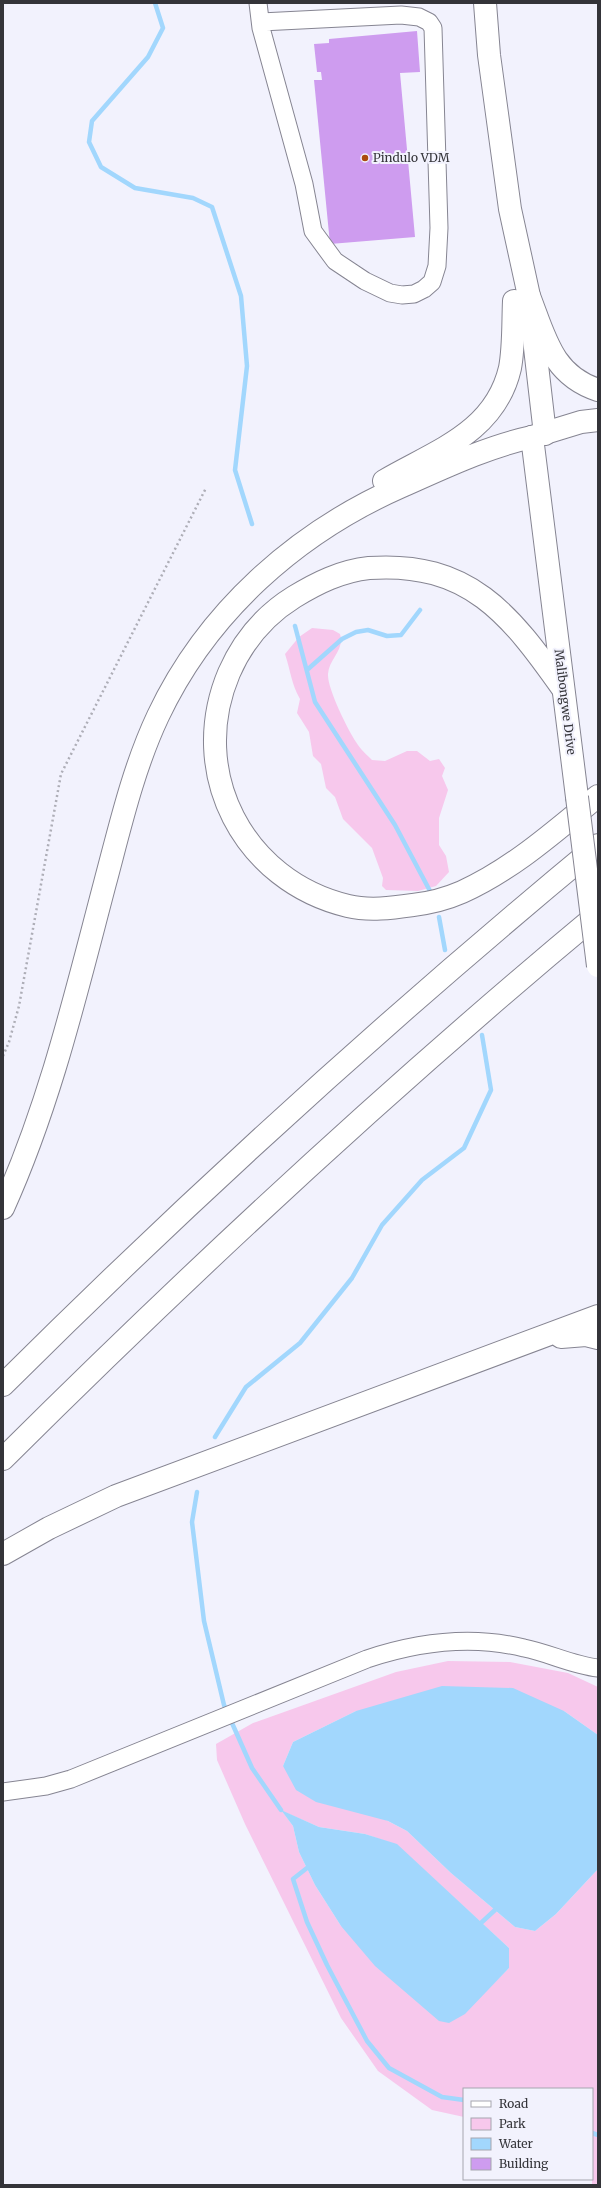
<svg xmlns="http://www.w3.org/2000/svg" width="601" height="2188" font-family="Merriweather,serif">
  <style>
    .green { fill: #f7c8ec; fill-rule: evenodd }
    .water { fill: #a2d7fd }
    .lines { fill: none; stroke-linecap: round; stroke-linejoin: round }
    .stream { stroke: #a2d7fd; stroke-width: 4.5 }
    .building { fill: #ce9cef }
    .minor-casing { stroke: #868592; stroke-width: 19 }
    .secondary-casing { stroke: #868592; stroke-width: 24 }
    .primary-casing { stroke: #868592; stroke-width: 24 }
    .trunk-casing { stroke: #868592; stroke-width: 24 }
    .motorway-casing { stroke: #868592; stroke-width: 24 }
    .path { stroke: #aeaeb7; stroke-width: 2.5; stroke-dasharray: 2 3; stroke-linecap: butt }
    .minor { stroke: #fff; stroke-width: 17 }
    .secondary { stroke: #fff; stroke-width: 22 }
    .primary { stroke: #fff; stroke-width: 22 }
    .trunk { stroke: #fff; stroke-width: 22 }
    .motorway { stroke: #fff; stroke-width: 22 }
    .primary-bridge-casing { stroke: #868592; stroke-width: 24; stroke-linecap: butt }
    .primary-bridge { stroke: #fff; stroke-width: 22 }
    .poi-dot { fill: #ab490d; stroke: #f2f2fd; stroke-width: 1.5 }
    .labels { text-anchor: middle; stroke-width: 4; stroke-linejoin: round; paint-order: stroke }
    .poi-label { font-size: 12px; fill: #343439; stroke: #f2f2fd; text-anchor: start }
    .street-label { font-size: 12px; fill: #343439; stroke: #f2f2fd }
  </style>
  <rect width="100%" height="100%" fill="#f2f2fd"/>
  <!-- green -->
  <path class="green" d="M312,628L333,630L340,634C345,650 329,659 328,674C327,688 348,730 356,742C360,749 367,755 372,760L385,761L407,751H417L430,761L439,759L445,768L442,776L448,790L439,818V845L446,856L449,872L436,886L418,891L386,890L382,886L383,878L372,848L343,819L335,797L326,788L321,764L313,756L309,732L297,713L300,699C291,683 291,672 285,654L299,637Z
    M448,1661L510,1662L568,1673L598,1687V1735L564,1711H356L293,1742L283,1766L407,1831L451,1873L515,1927L535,1931L556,1914L598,1869V2185H592V2089H464V2117L432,2110L378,2071L341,2018L245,1824L217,1760L216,1744L253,1723L396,1672ZM282,1811L319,1827L365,1834L397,1845L509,1948V1968L489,1988L341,1926L315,1885L299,1852L293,1826Z"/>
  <!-- water -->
  <path class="water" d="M442,1686L513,1688L564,1711L598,1735V1869L556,1914L535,1931L515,1927L451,1873L407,1831L388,1821L316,1802L296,1790L283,1766L293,1742L356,1711Z
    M281,1810L319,1827L365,1834L397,1844L509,1948V1968L465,2014L449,2023L439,2021L375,1966L341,1926L315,1885L299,1852L293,1826Z"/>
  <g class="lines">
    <!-- stream -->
    <path class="stream" d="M155,3L163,28L148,57L92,121L89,142L101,167L135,188L193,198L212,207L241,296L247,366L235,470L252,524
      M295,626L315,702L395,825L430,891
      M307,670L342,639L356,632L368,630L387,636L401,635L420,610
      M439,917L445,950
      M215,1437L246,1387L300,1343L352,1278L382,1225L422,1180L464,1148L491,1090L482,1035
      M197,1492L192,1522L204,1621L224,1705L252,1768L281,1810
      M307,1868L293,1879L307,1922L327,1965L367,2041L389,2068L442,2097L464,2100
      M482,1922L495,1910
      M592,2133L598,2135"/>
  </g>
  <!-- building -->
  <path class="building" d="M417,31L420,72L400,73L415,237L330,244L314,80H322L321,72H317L314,44L329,43V39Z"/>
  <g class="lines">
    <!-- minor casing -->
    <g class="minor-casing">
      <path id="minor" d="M258,3L261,28L304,184L313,231L335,261L365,281L390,293L402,295L414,294L424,289L432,282L437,266L439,228L433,28L429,22L419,17L401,15L261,22
        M3,1792L46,1786L71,1779L367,1659C418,1642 471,1635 524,1648C549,1653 572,1665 598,1668"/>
    </g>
    <!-- secondary casing -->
    <g class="secondary-casing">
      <path id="secondary" d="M485,3L489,55L510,209L529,296L545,434"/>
    </g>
    <!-- primary casing -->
    <g class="primary-casing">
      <path id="primary" d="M532,437L577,797"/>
    </g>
    <!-- trunk casing -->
    <g class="trunk-casing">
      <path id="trunk" d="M384,481C435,451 495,433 510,368C514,347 513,322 514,301
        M3,1208C50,1104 76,993 105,883C120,827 133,769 158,716C207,612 296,533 400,487C443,468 486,447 532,437
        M561,1337L586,1335L598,1338
        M3,1554L49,1528L116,1496L598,1316"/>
    </g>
    <!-- motorway casing -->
    <g class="motorway-casing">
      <path id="motorway" d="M529,296C545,337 552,375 598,390
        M532,437L581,422L598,420
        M563,689C510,614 469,561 369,568C341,571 317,583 294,597C265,615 243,641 229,673C187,772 243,881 348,906C369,911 392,908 413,905C430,903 446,899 462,892C513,869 555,831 598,796
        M3,1385C193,1196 391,1016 598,845
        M3,1459C194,1269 391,1086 598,914"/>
    </g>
    <!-- path -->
    <path class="path" d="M3,1056L9,1042L19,1006L61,774L206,488"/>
    <!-- minor -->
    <use href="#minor" class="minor"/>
    <!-- secondary -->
    <use href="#secondary" class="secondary"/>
    <!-- primary -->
    <use href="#primary" class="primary"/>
    <!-- trunk -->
    <use href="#trunk" class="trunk"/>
    <!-- motorway -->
    <use href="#motorway" class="motorway"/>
    <!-- primary-bridge casing -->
    <g class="primary-bridge-casing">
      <path id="primary-bridge" d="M577,797L598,966"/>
    </g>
    <!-- primary-bridge -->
    <use href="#primary-bridge" class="primary-bridge"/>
  </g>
  <!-- markers -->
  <circle class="poi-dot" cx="365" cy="158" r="4"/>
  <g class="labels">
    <!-- poi labels -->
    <g class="poi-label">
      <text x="373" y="162">Pindulo VDM</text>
    </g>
    <!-- street labels -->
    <g class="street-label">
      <text transform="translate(565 702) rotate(83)" y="4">Malibongwe Drive</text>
    </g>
  </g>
  <!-- border -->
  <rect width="601" height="2188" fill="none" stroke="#343439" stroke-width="8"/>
  <!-- legend -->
  <rect x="463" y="2088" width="130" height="92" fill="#f2f2fd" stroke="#a6a6af"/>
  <rect x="471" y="2101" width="20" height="6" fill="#ffffff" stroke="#a6a6af"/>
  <text x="499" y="2108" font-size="12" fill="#343439">Road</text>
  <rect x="471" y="2118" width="20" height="12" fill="#f7c8ec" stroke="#a6a6af"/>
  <text x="499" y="2128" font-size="12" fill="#343439">Park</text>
  <rect x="471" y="2138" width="20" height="12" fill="#a2d7fd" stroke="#a6a6af"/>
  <text x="499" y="2148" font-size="12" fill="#343439">Water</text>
  <rect x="471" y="2158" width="20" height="12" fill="#ce9cef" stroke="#a6a6af"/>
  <text x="499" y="2168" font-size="12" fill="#343439">Building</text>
</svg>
